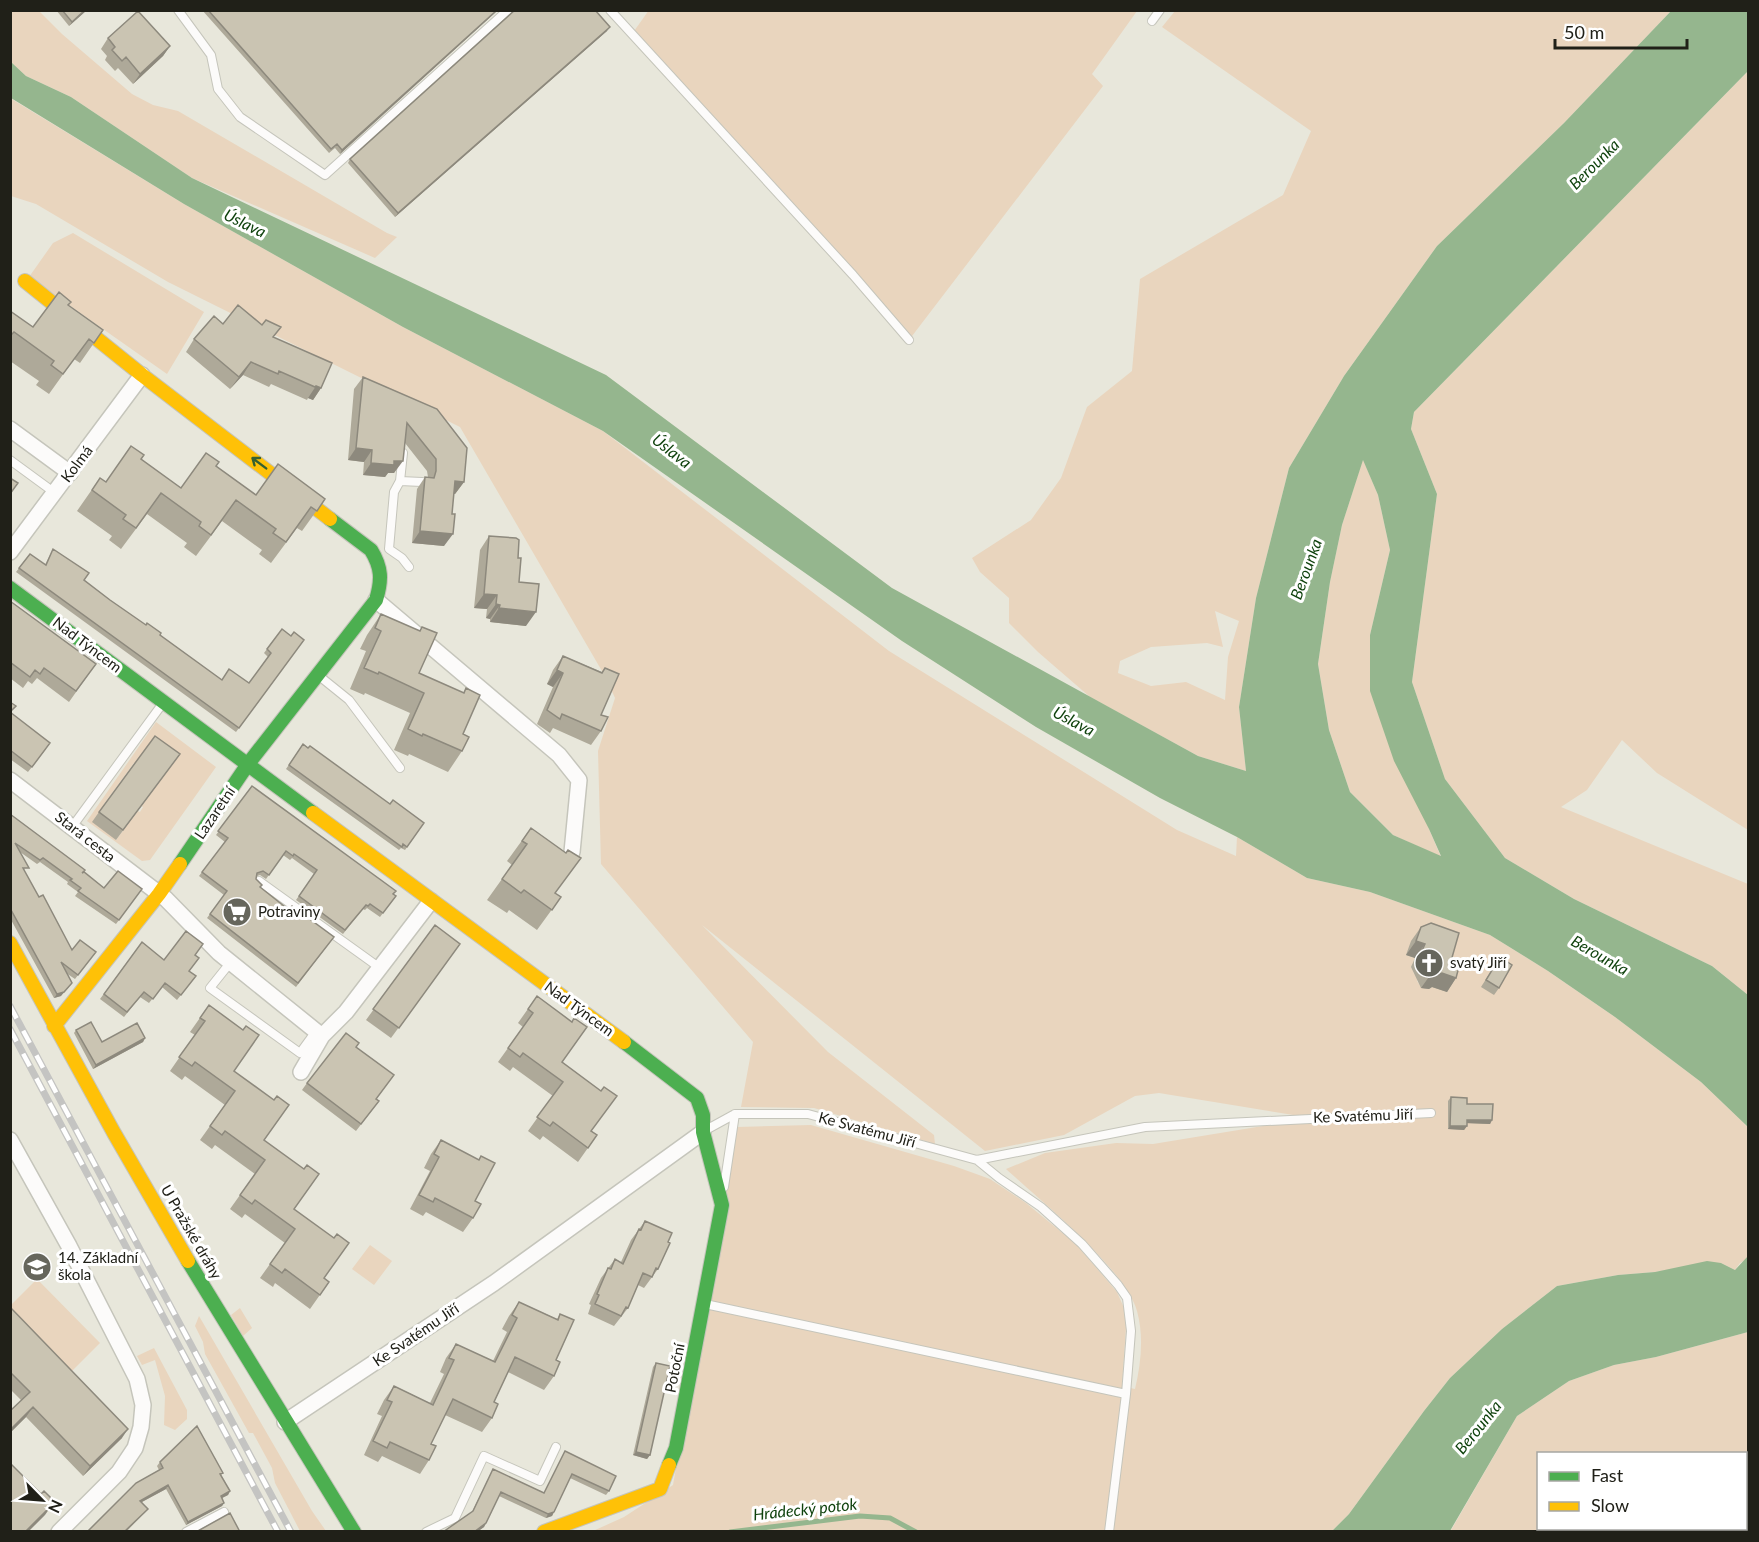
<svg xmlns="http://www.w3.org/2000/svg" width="1759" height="1542" font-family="Lato,sans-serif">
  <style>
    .green { fill: #e9d5be; fill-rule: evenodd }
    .water { fill: #95b68e; fill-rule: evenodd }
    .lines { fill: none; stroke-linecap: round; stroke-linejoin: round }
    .stream { stroke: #95b68e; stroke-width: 5 }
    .lane-casing { stroke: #c5c5bb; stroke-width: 10 }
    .street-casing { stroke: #c5c5bb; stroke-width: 18 }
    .fast-casing { stroke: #c5c5bb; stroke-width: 16 }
    .slow-casing { stroke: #c5c5bb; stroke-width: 16 }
    .lane { stroke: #fcfbfa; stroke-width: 8 }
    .street { stroke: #fcfbfa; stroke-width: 15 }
    .fast { stroke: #4caf50; stroke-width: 14 }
    .slow { stroke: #ffc107; stroke-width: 14 }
    .rail-casing { stroke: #c4c4c2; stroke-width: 7 }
    .rail { stroke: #fff; stroke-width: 4.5; stroke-dasharray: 14; stroke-linecap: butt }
    .wall { fill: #aea999 }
    .shaded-wall { fill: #8d897d }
    .building { fill: #cac4b2; stroke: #8d897d; stroke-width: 1.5 }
    .oneway { stroke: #346031 }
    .labels { text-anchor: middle; stroke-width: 6; stroke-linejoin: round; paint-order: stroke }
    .street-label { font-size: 15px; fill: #202018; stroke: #fff }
    .poi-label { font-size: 15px; fill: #202018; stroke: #fff; text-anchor: start }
    .water-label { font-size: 16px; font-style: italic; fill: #0f420d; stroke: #fff }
  </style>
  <rect width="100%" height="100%" fill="#e8e7db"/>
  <!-- green -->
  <path class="green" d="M649,10L1137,11L1092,74L1103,86L909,340L632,34Z
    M10,11H39L62,34L132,94L153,105L178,111L387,233L397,237L375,258L192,178L71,97L26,76L11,62Z
    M1175,11H1671L1564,123L1437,246L1344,376L1289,468L1256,598L1239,707L1246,771L1198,756L1090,697L1038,652L1009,623V598L980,572L972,558L1031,520L1061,478L1087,407L1132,371L1140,279L1283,195L1311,131L1162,27ZM1215,611L1239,621L1228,657L1225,700L1186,682L1151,686L1118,673L1120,661L1151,647L1207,643L1223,647Z
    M1748,71V830L1657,773L1622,740L1587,790L1561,807L1748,884V995L1712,966L1574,899L1505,858L1445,779L1412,682L1437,494L1411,429L1414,412Z
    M10,98L184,204L403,327L603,431L889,651L1177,830L1236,856L1237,837L1307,878L1370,892L1490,935L1548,971L1615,1017L1701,1082L1748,1127L1747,1259L1740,1263L1735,1270L1721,1263L1655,1272L1618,1275L1557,1286L1502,1329L1450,1378L1424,1411L1349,1514L1332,1531H593L624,1517L673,1485L737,1127L811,1125L954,1166L990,1179L1026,1203L1076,1244L1117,1292L1124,1308L1126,1328L1122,1386L1135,1389C1141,1364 1144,1336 1137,1311C1126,1270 1039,1199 1006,1169L1045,1153L1116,1143L1153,1144L1312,1118L1159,1093L1135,1096L1064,1135L985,1151L702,925L828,1052L934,1135L935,1144L814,1108L741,1107L753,1042L601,864L598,751L615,698L606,678L460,427L168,282L36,204L11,196ZM1449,947L1432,987L1429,989L1421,987L1417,981L1419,975L1414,974L1413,969L1411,968L1415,958L1406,955Z
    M73,233L204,312L167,374L29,277L53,243Z
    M1363,459L1378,495L1390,550L1370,635L1429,829L1441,857L1393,835L1350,792L1329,730L1318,664L1330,582L1342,525Z
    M156,722L216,767L150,860L142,861L87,821ZM134,763L172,764L141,806L143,807L140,812L138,811L116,840L104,804Z
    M370,1245L392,1261L374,1285L352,1269Z
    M37,1279L100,1343L68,1375L11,1316V1305Z
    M240,1308L252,1328L243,1336L231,1315Z
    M199,1316L312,1511L326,1531H300L275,1483L272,1468L253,1433H249L205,1354L203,1342L195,1326Z
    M1748,1332V1531L1450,1532L1517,1416L1569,1381L1614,1365L1656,1357ZM1538,1454H1746V1528H1538Z
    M154,1348L187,1410V1419L175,1430L164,1425L165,1396L155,1360L142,1365L137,1356Z"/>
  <!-- water -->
  <path class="water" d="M1671,11H1748V71L1414,412L1411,429L1437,494L1412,682L1445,779L1505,858L1574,899L1712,966L1748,995V1127L1701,1082L1615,1017L1548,971L1490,935L1370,892L1307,878L1237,837L1160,798L1036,727L902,641L603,431L403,327L184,204L11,98V62L26,76L71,97L192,178L606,375L892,588L1198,756L1246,771L1239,707L1256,598L1289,468L1344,376L1437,246L1564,123ZM1363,460L1378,495L1390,550L1370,635V691L1394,761L1429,829L1441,856L1393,835L1350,792L1329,730L1318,664L1330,582L1342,525Z
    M1748,1256V1332L1656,1357L1614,1365L1569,1381L1517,1416L1450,1531H1332L1349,1514L1424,1411L1450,1378L1502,1329L1557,1286L1618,1275L1655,1272L1707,1261L1721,1263L1735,1270Z"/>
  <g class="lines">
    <!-- stream -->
    <path class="stream" d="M730,1532L860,1516L890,1518L916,1532"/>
    <!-- lane casing -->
    <g class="lane-casing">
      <path id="lane" d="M178,10L211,55L218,89L240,117L325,175L508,10
        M610,10L853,275L909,340
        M1152,21L1160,10
        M10,460L55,493
        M400,481L403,453
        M409,567L402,558L389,549L394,492L400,481L422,482
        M318,675L349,700L400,768
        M72,827L163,703
        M259,881L380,968
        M230,963L210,988L300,1053L316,1031
        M704,1131L735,1114H808L977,1160L1145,1127L1431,1113
        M977,1160L999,1178L1041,1207L1082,1244L1118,1285L1127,1298L1131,1331L1126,1394L1109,1532
        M724,1187L735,1114
        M705,1304L1126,1394
        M186,1532L224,1512
        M426,1532L455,1518L484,1456L540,1481L556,1447"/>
    </g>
    <!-- street casing -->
    <g class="street-casing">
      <path id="street" d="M10,429L70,473
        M10,552L142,375
        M376,600L559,755L579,780L572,852
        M10,780L166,899L219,953L322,1036
        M301,1072L322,1036L346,1012L431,901
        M10,1140L69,1246L137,1379L143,1405L141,1427L135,1448L119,1472L59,1532
        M285,1422L494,1283L703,1132"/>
    </g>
    <!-- fast casing -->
    <g class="fast-casing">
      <path id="fast" d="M10,588L313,813
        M180,864L248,764L376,600C382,580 382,568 371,550L330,519
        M624,1042L697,1098L703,1115V1132L722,1205L676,1448L669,1465
        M188,1261L354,1532"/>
    </g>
    <!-- slow casing -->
    <g class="slow-casing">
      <path id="slow" d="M25,281L142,375L330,519
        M313,813L624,1042
        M10,943L114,1133L188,1261
        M54,1026L159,894L180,864
        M544,1532L660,1489L669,1465"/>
    </g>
    <!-- lane -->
    <use href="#lane" class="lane"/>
    <!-- street -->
    <use href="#street" class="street"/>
    <!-- fast -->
    <use href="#fast" class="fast"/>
    <!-- slow -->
    <use href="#slow" class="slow"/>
    <!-- rail casing -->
    <g class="rail-casing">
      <path id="rail" d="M10,1006L291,1532
        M10,1029L278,1532"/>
    </g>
    <!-- rail -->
    <use href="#rail" class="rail"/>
  </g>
  <!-- wall -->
  <path class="wall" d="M56,10H87L69,26Z
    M202,10H498L340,154L335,148L329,153Z
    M513,10H595L607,31L395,217L348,163L350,159L513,12Z
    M108,38L170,46L163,56L133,84L118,68L115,71L105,60L107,56L101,49Z
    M68,305L103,330L80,363L74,359L49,394L36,385L39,381L10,361V311L33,327Z
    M223,324L274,337L321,388L313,400L308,398L307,400L271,384L269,387L243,375L230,389L186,352L194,339Z
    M363,377L464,482L455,494H454L444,546L412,543L417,489L425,477H428L427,471L405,443L394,473H388L385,477L363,475L364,462L348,460L354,389Z
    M141,459L181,488L216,466L256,495L325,499L302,531L297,528L271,563L259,554L262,550L222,521L196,556L184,547L187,543L147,514L121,549L109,540L112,536L77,511L100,478L106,482Z
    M489,536L518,558L519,582L526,626L490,622V619L486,618L487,609L474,608L480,550Z
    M53,549L84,580L110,600L160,635L222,680L249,683L268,657L264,653L282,629L301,644L236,732L16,572L30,554L45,565Z
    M10,601L96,664L69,702L37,678L32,684L28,681L23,688L10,678Z
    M381,614L420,631L422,627L419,673L463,693L466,688L463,734L462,751L448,772L409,754L408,756L394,750L410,713L365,693L364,695L350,689L366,651L360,649L367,635Z
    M563,656L602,672L605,668L601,715V731L591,745L553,728L550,733L537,724L553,687L547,684L553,670Z
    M10,702L11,713L46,749L28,772L10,759Z
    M303,744L390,804L424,823L405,850L401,848L399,850L286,769Z
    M180,754L116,840L92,822L99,812Z
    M252,786L396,896L380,917L367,908L365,910L363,909L343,934L296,900L314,874L292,858L290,860L283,855L266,879L260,875L257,876L256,879L260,887L289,910L334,937L296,987L207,918L224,895L199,876L225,842L216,835Z
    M10,814L82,873L104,888L142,889L116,924L75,896L78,892L67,884L68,882L40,862L37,864L20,852L25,872L39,897L72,950L96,952L75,979L66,973L61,996L54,998L10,918Z
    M531,828L556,894L561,897L537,930L509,910L507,913L487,900L512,865L507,861Z
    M435,925L460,944L391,1038L366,1020Z
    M1421,927L1451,961L1456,978L1447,992L1432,987L1429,989L1421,988L1411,967L1415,958L1406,955L1411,941Z
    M142,942L164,960L195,955L189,971L196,976L177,1000L162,987L149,1003L140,997L124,1017L100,999Z
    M1500,957L1499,988L1494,995L1481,987Z
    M537,996L562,1062L592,1131L597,1135L578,1162L543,1136L540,1140L528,1131L553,1096L513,1067L510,1071L498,1062L523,1027L518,1023Z
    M209,1005L234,1071L324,1278L329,1282L310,1309L275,1283L273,1287L260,1278L285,1243L245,1214L242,1218L230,1209L255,1174L215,1145L212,1149L200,1140L225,1105L185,1076L182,1080L170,1071L195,1035L190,1032Z
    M76,1030L102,1042L145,1038L143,1042L93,1069L74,1033Z
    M307,1083L377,1099L379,1101L356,1131L302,1090Z
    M1451,1097L1467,1104L1492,1120L1490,1124L1467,1123V1126L1464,1130L1448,1129V1101Z
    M441,1140L478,1160L481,1156L473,1218L463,1232L426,1212L423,1216L410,1209L430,1171L424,1168L431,1154Z
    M645,1221L668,1242L658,1269L644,1288L638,1285L628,1308L614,1326L588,1314L591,1305L589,1304L601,1278L615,1259L621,1262L631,1240Z
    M519,1302L557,1319L560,1314L554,1376L544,1390L508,1372L494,1402L492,1418L482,1432L445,1415L431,1444L429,1460L420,1474L382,1456L378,1462L364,1455L382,1416L377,1414L384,1400L394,1386L430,1403L444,1374L440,1372L446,1358L456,1344L493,1361L507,1332L502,1329L509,1316Z
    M10,1307L122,1438L83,1476L26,1417L10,1433V1411L22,1401L10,1389Z
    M656,1363L650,1455L647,1459L633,1455L653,1367Z
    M197,1426L223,1473L221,1475L230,1491L228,1495L222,1498L224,1503L222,1506L186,1525L166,1489L142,1502L148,1509L126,1532H87L136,1483L159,1470L157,1466L160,1462Z
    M565,1451L609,1491L606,1495L570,1478L552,1516L546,1518L499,1496L484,1527L477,1532H443L472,1512L493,1469L544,1493Z"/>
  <!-- shaded-wall -->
  <path class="shaded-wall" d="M85,10H87L69,26L72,22Z
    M497,10H498L340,154L342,150Z
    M610,27L607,31L395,217L398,213Z
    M170,46L163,56L133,84L140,74Z
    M251,362L243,375L230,389L239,377Z
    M316,386L321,388L313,400L308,398Z
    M356,448L372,450L364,462L348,460Z
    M394,461H403L394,473H388L385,477L363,475L371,463Z
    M455,481L464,482L455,494L447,493Z
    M420,531L453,534L444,546L412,543Z
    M484,594L497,595L487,609L474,608Z
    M496,604L500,605L490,619L486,618Z
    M499,608L536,612L526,626L490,622Z
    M557,670L563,673L553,687L547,684Z
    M1416,941L1425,944L1415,958L1406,955Z
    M1442,973L1456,978L1447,992L1432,987L1429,989L1421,988L1431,974Z
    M72,983L61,996L54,998L57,994Z
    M145,1038L143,1042L93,1069L96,1065Z
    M1467,1120H1492L1490,1124L1464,1123Z
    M1450,1126H1467L1464,1130L1448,1129Z
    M33,1407L26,1417L10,1433V1430Z
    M128,1429L122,1438L83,1476L90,1466Z
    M636,1452L650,1455L647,1459L633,1455Z
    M168,1485L166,1489L138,1504L140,1501Z
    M230,1491L228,1495L218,1500L221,1496Z
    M224,1503L222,1506L186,1525L188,1522Z
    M52,1505L45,1515L28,1532H25Z
    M554,1512L552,1516L546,1518L548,1514Z
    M486,1523L484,1527L477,1532H474Z"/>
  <!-- building -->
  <path class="building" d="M62,10H85L72,22Z
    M208,10H497L342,150L337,144L331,149Z
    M595,10L610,27L398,213L350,159L515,10Z
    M138,11L170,46L140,74L126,57L122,61L112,50L115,47L108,38Z
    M59,292L71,302L68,305L103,330L94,343L89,339L63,374L51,365L54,361L14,332L10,336V311L33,327Z
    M238,305L262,325L266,320L281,327L273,337L332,363L321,388L316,386L315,387L279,371L278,374L251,362L239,377L194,339L214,316L223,324Z
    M363,377L437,409L467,448L464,482L455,481L452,514H455L453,534L420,531L425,477L434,478L436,471V459L407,423L403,461H394V465L371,463L372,450L356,448Z
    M131,446L144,455L141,459L181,488L206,453L219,462L216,466L256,495L278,464L325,499L317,511L311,507L286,542L273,533L276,529L236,500L211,535L199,526L201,522L161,493L136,528L123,519L126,515L92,490L100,478L106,482Z
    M10,478L18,483L10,494Z
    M489,536L516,538L519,540L518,558H521L519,582L539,584L536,612L499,608L500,605L496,604L497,595L484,594Z
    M53,549L89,573L84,580L110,600L146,625L147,623L161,633L160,635L222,680L229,669L249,683L271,653L267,649L282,629L291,636L294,632L304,640L239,728L19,568L30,554L46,565Z
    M10,601L96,664L76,691L44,668L40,674L35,670L30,677L10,662Z
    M381,614L420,631L422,627L437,633L419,673L464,693L466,688L480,695L463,734L469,737L462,751L423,734L422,736L408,729L424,693L379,672L378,674L364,668L381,631L375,628Z
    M563,656L602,673L605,668L619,674L601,715L608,717L601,731L562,714L560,719L547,710L563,673L557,670Z
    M10,702L16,706L10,712Z
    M10,712L50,743L32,767L10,750Z
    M155,736L180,754L123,830L99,812Z
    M303,744L308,748L310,746L390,804L393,800L424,823L407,847L403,844L402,847L289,765Z
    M252,786L396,891L393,894L396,896L383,913L370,904L368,906L366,905L345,930L299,896L317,870L294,854L293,856L286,851L269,875L263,871L257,873L256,879L262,885L260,887L289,910L292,906L334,937L298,983L210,914L227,891L202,872L228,838L218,831Z
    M10,814L85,870L82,873L84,872L104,888L118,871L142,889L119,920L78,891L81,888L70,880L72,879L43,858L40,860L15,843L29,868H23L39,897L43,895L72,950L80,940L96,952L78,975L61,962L72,983L64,992L57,994L10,908Z
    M531,828L566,853L568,850L581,858L555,893L561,897L552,910L524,890L521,893L502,879L527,844L522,841Z
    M1431,923L1459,933L1451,961L1460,963L1456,978L1442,973L1438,975L1431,974L1421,953L1425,944L1416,941L1421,927Z
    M435,925L460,944L399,1028L373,1009Z
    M186,931L203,944L195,955L199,958L189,971L196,976L181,995L165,983L153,999L144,992L127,1012L104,994L142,942L164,960Z
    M1500,957L1512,965L1499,988L1486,980Z
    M537,996L572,1022L574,1018L587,1027L562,1062L601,1091L604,1087L617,1096L591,1131L597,1135L588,1148L553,1122L550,1126L537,1117L563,1082L523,1053L520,1057L508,1048L533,1013L528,1009Z
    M209,1005L243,1030L246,1026L259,1035L234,1071L274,1100L277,1096L289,1105L264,1140L304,1169L307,1165L319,1174L294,1209L334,1238L337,1234L349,1243L324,1278L329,1282L320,1295L285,1269L282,1273L270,1264L295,1229L255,1200L252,1204L240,1195L265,1160L225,1131L222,1135L210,1126L235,1091L195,1062L192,1066L179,1057L205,1021L200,1018Z
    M91,1022L102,1042L137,1023L145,1038L96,1065L76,1030Z
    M346,1033L359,1043L356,1047L394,1075L376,1099L379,1101L361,1124L307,1083Z
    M1451,1097L1467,1098V1104H1493L1492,1120H1467V1126H1450Z
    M441,1140L479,1160L481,1156L495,1163L475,1201L481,1204L473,1218L435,1198L433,1202L419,1195L439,1157L434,1154Z
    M645,1221L672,1233L668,1242L670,1243L658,1269L656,1268L652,1277L643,1273L628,1308L626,1307L621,1316L595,1304L599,1295L597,1294L608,1268L611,1269L615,1259L623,1264L639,1229L641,1230Z
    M519,1302L558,1320L560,1314L574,1320L556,1360L560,1362L554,1376L515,1357L494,1402L498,1404L492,1418L453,1399L431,1444L436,1446L429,1460L390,1442L387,1448L373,1441L392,1402L387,1400L394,1386L433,1405L454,1360L449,1358L456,1344L495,1362L517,1318L512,1315Z
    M10,1307L128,1429L90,1466L33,1407L10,1430V1411L30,1392L10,1372Z
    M656,1363L670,1366L650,1455L636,1452Z
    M197,1426L223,1473L220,1474L230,1491L221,1496L224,1503L188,1522L168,1485L140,1501L148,1509L124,1532H87L136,1483L163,1468L160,1462Z
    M565,1451L616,1476L609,1491L572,1474L554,1512L548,1514L501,1492L486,1523L474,1532H443L473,1511L493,1469L544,1493Z
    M10,1463L41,1494L44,1491L54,1501L52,1505L25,1532H10Z
    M230,1513L240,1532H196Z"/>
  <!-- one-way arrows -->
  <defs><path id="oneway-shaft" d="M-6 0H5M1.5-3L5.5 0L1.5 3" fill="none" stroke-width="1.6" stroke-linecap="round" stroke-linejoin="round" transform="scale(1.5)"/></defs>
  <use class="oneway" href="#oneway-shaft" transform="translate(259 463) rotate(-143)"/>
  <!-- icons -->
  <defs>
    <g id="supermarket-disc" transform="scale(1.5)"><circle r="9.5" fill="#66665c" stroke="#fff"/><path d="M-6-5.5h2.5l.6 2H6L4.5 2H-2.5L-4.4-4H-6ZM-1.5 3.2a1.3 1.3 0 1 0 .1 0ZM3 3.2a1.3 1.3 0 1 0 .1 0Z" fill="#fff"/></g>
    <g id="church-disc" transform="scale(1.5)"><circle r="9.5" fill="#66665c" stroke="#fff"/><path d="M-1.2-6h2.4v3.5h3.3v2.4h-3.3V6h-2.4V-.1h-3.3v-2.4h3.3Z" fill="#fff"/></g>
    <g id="school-disc" transform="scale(1.5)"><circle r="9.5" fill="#66665c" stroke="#fff"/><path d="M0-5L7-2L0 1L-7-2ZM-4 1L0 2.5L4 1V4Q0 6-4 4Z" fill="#fff"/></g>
  </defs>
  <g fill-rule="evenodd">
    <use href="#supermarket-disc" x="237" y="912"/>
    <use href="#church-disc" x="1429" y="963"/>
    <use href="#school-disc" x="37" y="1267"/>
  </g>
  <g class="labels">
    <!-- street labels -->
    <g class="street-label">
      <text transform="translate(77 464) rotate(-53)" y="5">Kolmá</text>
      <text transform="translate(87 645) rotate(37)" y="5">Nad Týncem</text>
      <text transform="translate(215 813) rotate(-56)" y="5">Lazaretní</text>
      <text transform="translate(85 837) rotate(38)" y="5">Stará cesta</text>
      <text transform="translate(579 1009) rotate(36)" y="5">Nad Týncem</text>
      <text transform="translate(1363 1116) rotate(-2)" y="5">Ke Svatému Jiří</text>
      <text transform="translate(867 1130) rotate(15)" y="5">Ke Svatému Jiří</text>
      <text transform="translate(191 1232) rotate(60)" y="5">U Pražské dráhy</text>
      <text transform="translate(416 1335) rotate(-34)" y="5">Ke Svatému Jiří</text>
      <text transform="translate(675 1368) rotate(-79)" y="5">Potoční</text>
    </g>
    <!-- poi labels -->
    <g class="poi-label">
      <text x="258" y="917">Potraviny</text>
      <text x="1450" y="968">svatý Jiří</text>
      <text x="58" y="1263">14. Základní<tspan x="58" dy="17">škola</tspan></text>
    </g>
    <!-- water labels -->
    <g class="water-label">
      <text transform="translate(1594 164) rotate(-45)" y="6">Berounka</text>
      <text transform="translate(245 223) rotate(26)" y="6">Úslava</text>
      <text transform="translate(672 451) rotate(38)" y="6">Úslava</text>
      <text transform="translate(1306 569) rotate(-70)" y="6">Berounka</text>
      <text transform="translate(1074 721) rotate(28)" y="6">Úslava</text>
      <text transform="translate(1600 955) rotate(30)" y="6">Berounka</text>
      <text transform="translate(1478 1427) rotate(-51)" y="6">Berounka</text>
      <text transform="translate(805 1509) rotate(-6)" y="6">Hrádecký potok</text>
    </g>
  </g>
  <!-- border -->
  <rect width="1759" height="1542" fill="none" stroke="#202018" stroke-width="24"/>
  <!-- legend -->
  <rect x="1537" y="1452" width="210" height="78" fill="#ffffff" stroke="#a6a6a3" stroke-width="1.5"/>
  <rect x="1549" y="1472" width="30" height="9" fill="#4caf50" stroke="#a6a6a3" stroke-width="1.5"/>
  <text x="1591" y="1482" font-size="18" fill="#202018">Fast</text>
  <rect x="1549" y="1502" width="30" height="9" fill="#ffc107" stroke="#a6a6a3" stroke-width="1.5"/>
  <text x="1591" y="1512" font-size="18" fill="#202018">Slow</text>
  <!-- north arrow -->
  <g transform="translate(42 1500) rotate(115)" stroke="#ffffff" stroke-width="4.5" paint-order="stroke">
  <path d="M0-4.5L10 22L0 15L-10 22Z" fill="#202018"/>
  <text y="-9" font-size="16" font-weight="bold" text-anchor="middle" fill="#202018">N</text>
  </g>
  <!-- scale -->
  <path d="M1555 39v9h132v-9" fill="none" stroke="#202018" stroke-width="3"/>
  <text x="1564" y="39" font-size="18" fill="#202018" stroke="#ffffff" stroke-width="4.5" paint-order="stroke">50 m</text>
</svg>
